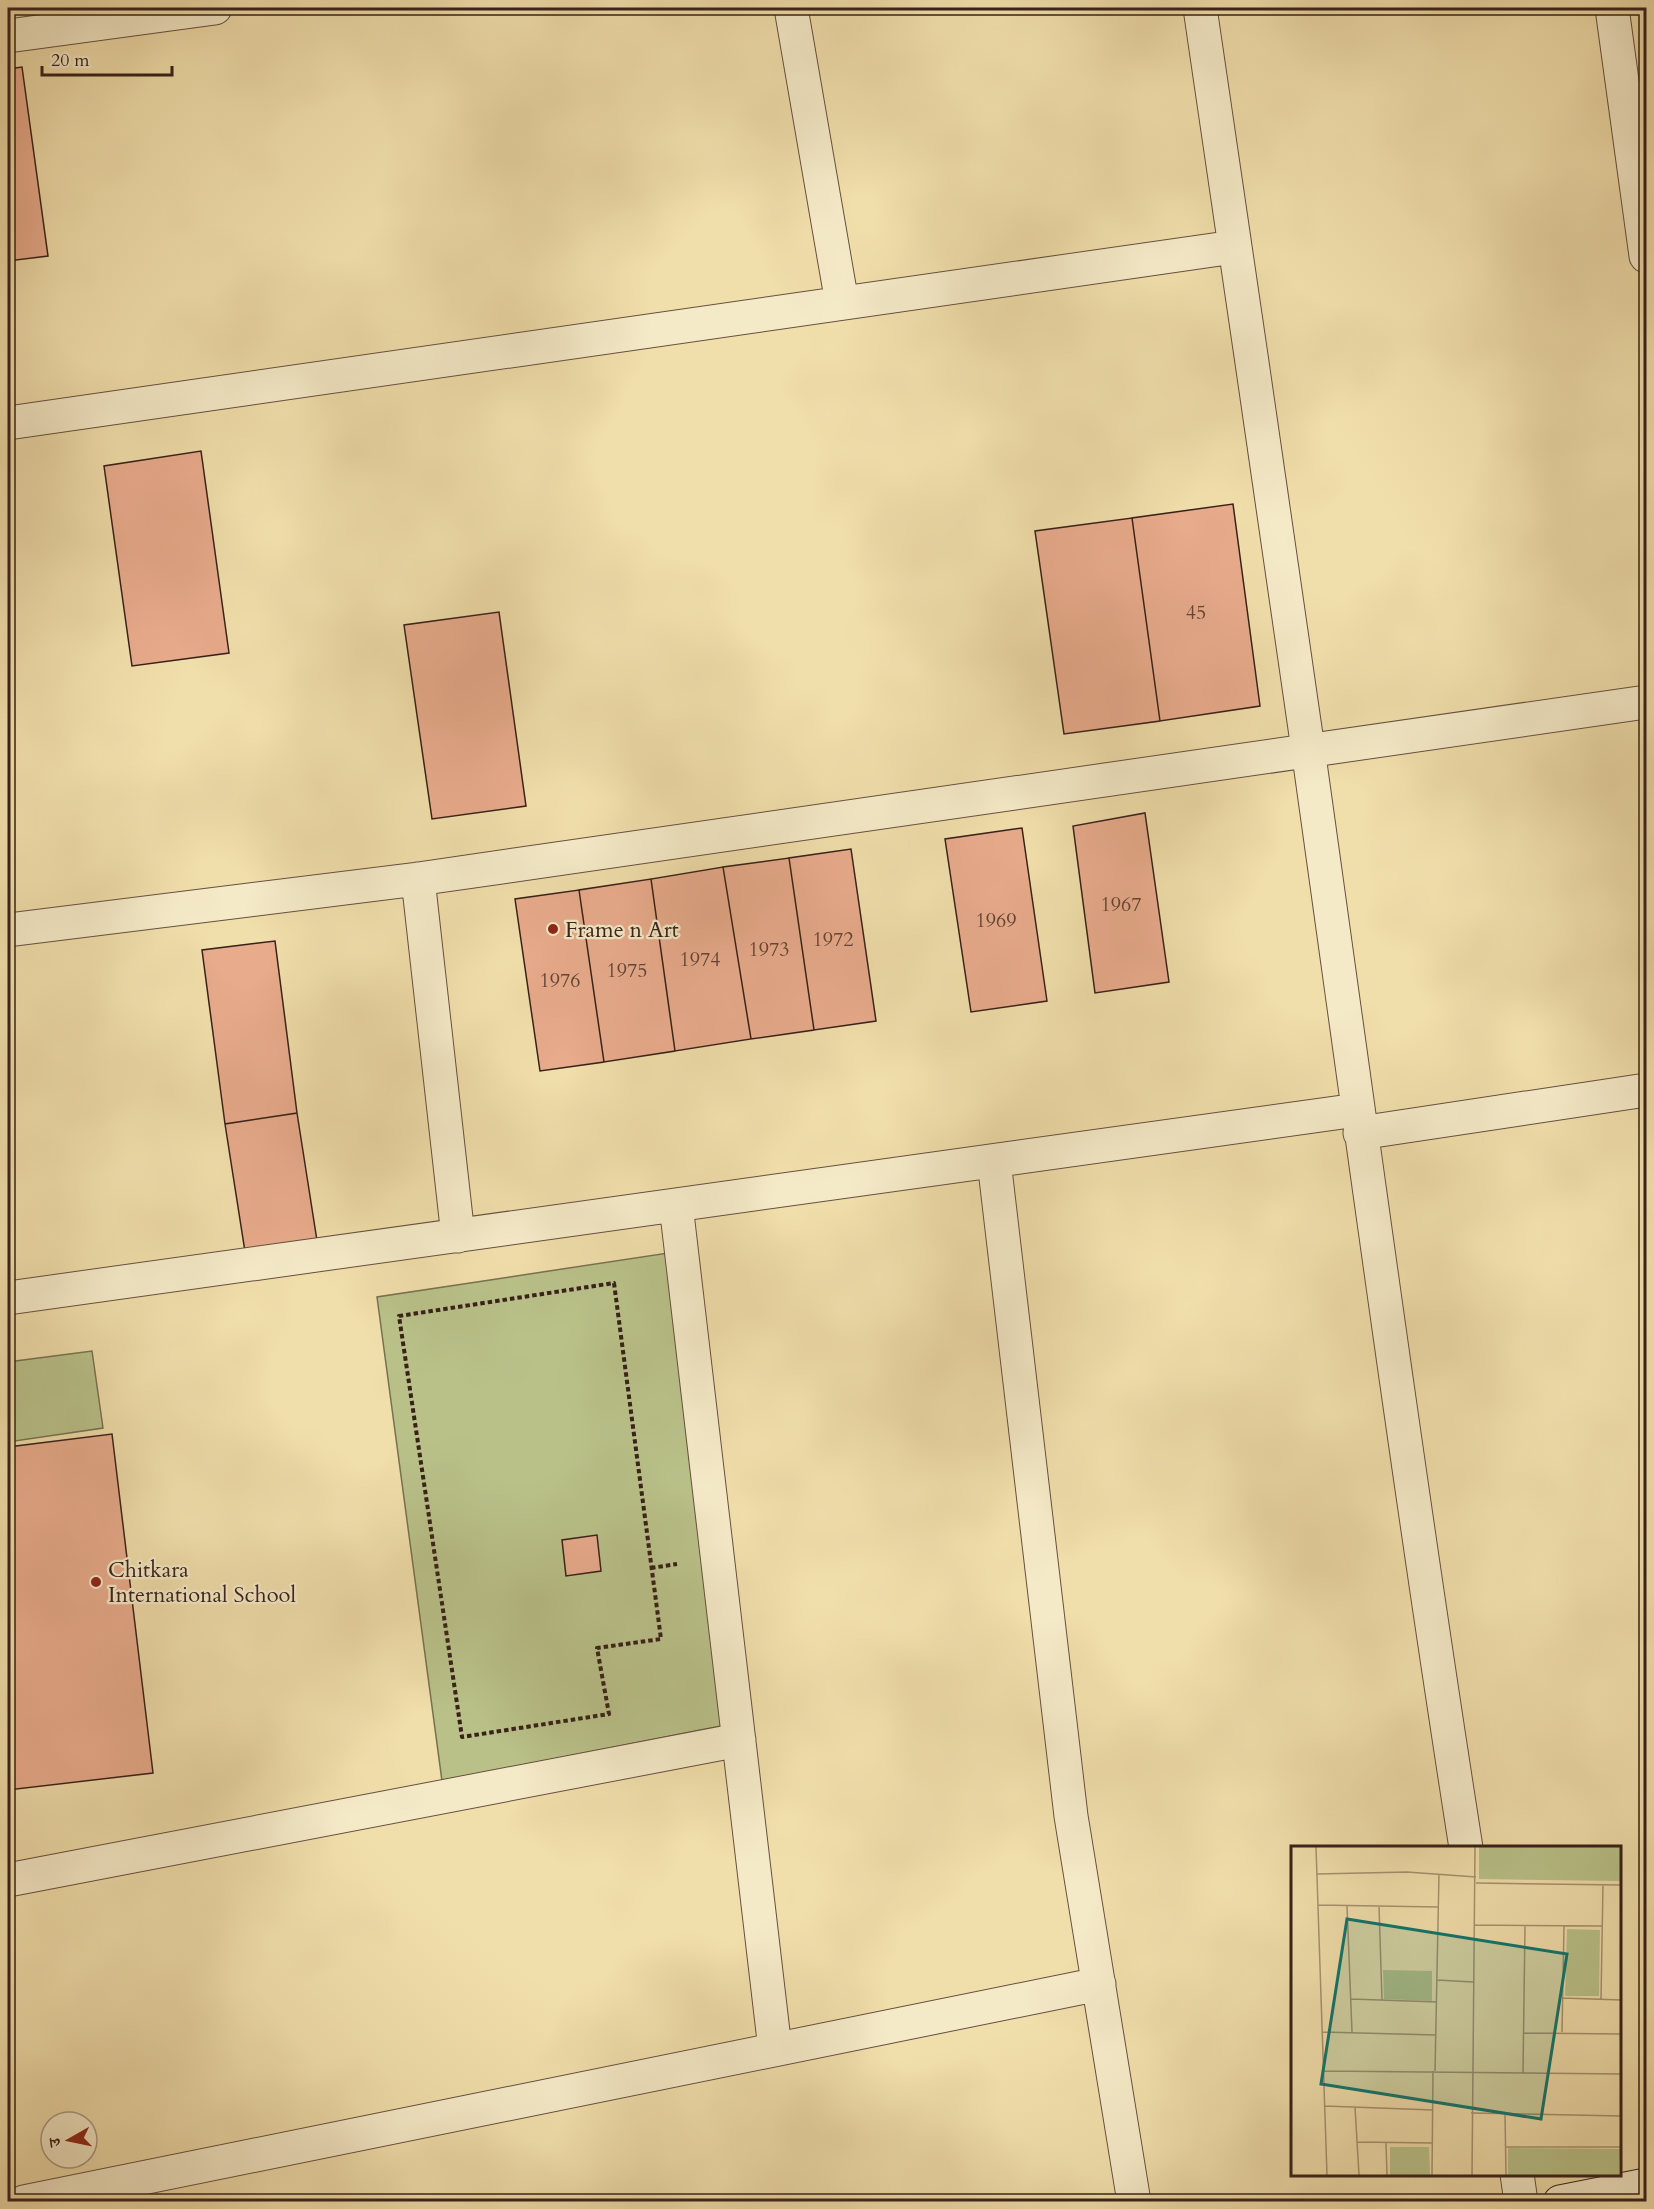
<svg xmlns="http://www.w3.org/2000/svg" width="1654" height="2209" font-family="Cardo,'Noto Serif Devanagari',serif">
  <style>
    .green { fill: #b9c189; stroke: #787151; stroke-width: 1.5 }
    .building { fill: #e8ab8c; stroke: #372119; stroke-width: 1.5 }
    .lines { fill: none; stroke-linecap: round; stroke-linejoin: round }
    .street-casing { stroke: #65503e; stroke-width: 35 }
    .secondary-casing { stroke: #372119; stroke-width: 35 }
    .path { stroke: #372119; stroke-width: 4; stroke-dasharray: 4.5 3; stroke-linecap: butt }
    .street { stroke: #f5eac8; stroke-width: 33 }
    .secondary { stroke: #f5eac8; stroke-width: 33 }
    .poi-dot { fill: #8f2418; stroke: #f5eac8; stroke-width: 2 }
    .labels { text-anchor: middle; stroke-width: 4.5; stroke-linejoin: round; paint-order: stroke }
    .number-label { font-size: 20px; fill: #634436 }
    .poi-label { font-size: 22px; fill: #372119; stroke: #f5eac8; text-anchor: start }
    .inset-road { fill: none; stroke: #a69271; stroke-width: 1.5 }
    .view { fill: #0f766e; fill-opacity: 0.15; stroke: #0f766e; stroke-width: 3 }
    .inset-edge { fill: none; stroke: #372119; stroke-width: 3 }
  </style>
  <rect width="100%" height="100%" fill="#f0deab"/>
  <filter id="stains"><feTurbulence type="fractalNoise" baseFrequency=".00333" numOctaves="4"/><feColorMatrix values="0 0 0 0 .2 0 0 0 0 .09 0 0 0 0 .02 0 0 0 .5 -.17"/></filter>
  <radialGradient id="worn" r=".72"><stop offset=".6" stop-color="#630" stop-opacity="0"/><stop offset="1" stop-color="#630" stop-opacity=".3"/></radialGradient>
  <!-- green -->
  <path class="green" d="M668,1253L726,1725L442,1781L377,1297Z
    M92,1351L103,1428L8,1442V1362Z"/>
  <!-- building -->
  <path class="building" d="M22,67L48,256L8,261V69Z
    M201,451L229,653L132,666L104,466Z
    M1233,504L1260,706L1160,721L1132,518Z
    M1132,518L1160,721L1064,734L1035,531Z
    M499,612L526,806L432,819L404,625Z
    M1145,813L1169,982L1095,993L1073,826Z
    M1022,828L1047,1001L971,1012L945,839Z
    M851,849L876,1021L814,1030L789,858Z
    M789,858L814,1030L751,1039L723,867Z
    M723,867L751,1039L675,1051L651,879Z
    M651,879L675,1051L604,1062L579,890Z
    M579,890L604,1062L540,1071L515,899Z
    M275,941L297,1113L225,1124L202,950Z
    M297,1113L318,1247L246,1258L225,1124Z
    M112,1434L153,1773L8,1790V1447Z
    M597,1535L601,1571L566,1576L562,1540Z"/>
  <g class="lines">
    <!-- street casing -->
    <g class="street-casing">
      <path id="street" d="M791,8L842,303
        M1200,8C1236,257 1274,507 1309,756C1360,1120 1409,1484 1466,1848
        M1612,8L1646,256
        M8,36L215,8
        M8,423L1234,247
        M418,879L458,1236
        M8,930L418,879L1646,702
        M1360,1133L1646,1090
        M994,1161L1071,1816L1134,2202
        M676,1205L775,2049
        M8,1298L1357,1110
        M8,1880L739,1740
        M1517,2174L1521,2202
        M24,2202L1099,1984"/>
    </g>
    <!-- secondary casing -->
    <g class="secondary-casing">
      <path id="secondary" d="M1560,2202L1646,2185"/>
    </g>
    <!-- path -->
    <path class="path" d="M614,1283L661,1639L597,1648L609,1714L462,1737L399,1316Z
      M651,1568L677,1564"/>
    <!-- street -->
    <use href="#street" class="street"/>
    <!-- secondary -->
    <use href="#secondary" class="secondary"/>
  </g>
  <!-- markers -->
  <g class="poi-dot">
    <circle cx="553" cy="929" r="6"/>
    <circle cx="96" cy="1582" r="6"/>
  </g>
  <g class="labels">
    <!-- number labels -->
    <g class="number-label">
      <text x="1196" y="619">45</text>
      <text x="1121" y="911">1967</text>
      <text x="996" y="927">1969</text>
      <text x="833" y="946">1972</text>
      <text x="769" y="956">1973</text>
      <text x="700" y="966">1974</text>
      <text x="627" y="977">1975</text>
      <text x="560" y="987">1976</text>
    </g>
    <!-- poi labels -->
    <g class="poi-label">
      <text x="565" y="937">Frame n Art</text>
      <text x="108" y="1577">Chitkara<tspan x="108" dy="25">International School</tspan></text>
    </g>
  </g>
  <!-- overview -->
  <g transform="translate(1291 1846)">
    <rect width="330" height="330" fill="#f0deab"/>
    <path d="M188,1H330V35L188,33ZM276,83L309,84L308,150H274ZM92,124L141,125V155L93,153ZM99,301H138L139,329H99ZM217,302L329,303L328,329H217Z" fill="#b9c189"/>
    <path class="inset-road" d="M25,1L36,329M26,28L116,26L185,31M185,37L330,39M27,59L147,61M56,60L61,186M88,60L91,154M184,79L312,80M146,134L182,136M272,152L330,154M60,153L146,156M310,153L312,38M31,186L145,189M271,186L273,80M233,187L330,188M32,225L330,228M144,225L148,28M232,227L234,80M34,260L142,264M64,261L68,329M180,267L330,270M214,268L215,329M66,296L141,297M95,297L96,329M214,301H330M141,329L142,225M181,329L184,1"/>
    <path class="view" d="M56,73L276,108L250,273L30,238Z"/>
    <rect width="330" height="330" class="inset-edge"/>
  </g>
  <!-- margin -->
  <rect width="1654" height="2209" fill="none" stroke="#f0deab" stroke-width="30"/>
  <rect x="9" y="9" width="1636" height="2191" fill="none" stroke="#372119" stroke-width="3"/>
  <rect x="15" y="15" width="1624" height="2179" fill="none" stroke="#372119" stroke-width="1.5"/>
  <!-- north arrow -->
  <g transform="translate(69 2140) rotate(261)"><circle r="28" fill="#f5eac8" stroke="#a99a82" stroke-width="1.5"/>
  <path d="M0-4.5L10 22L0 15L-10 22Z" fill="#8f2418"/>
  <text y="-9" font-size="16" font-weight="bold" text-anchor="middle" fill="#372119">उ</text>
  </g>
  <!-- scale -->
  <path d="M42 66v9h130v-9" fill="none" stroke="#372119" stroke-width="3"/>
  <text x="51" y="66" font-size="18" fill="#372119" stroke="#f5eac8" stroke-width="4.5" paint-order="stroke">20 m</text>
  <rect width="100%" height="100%" filter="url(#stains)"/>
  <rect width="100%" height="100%" fill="url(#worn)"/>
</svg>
